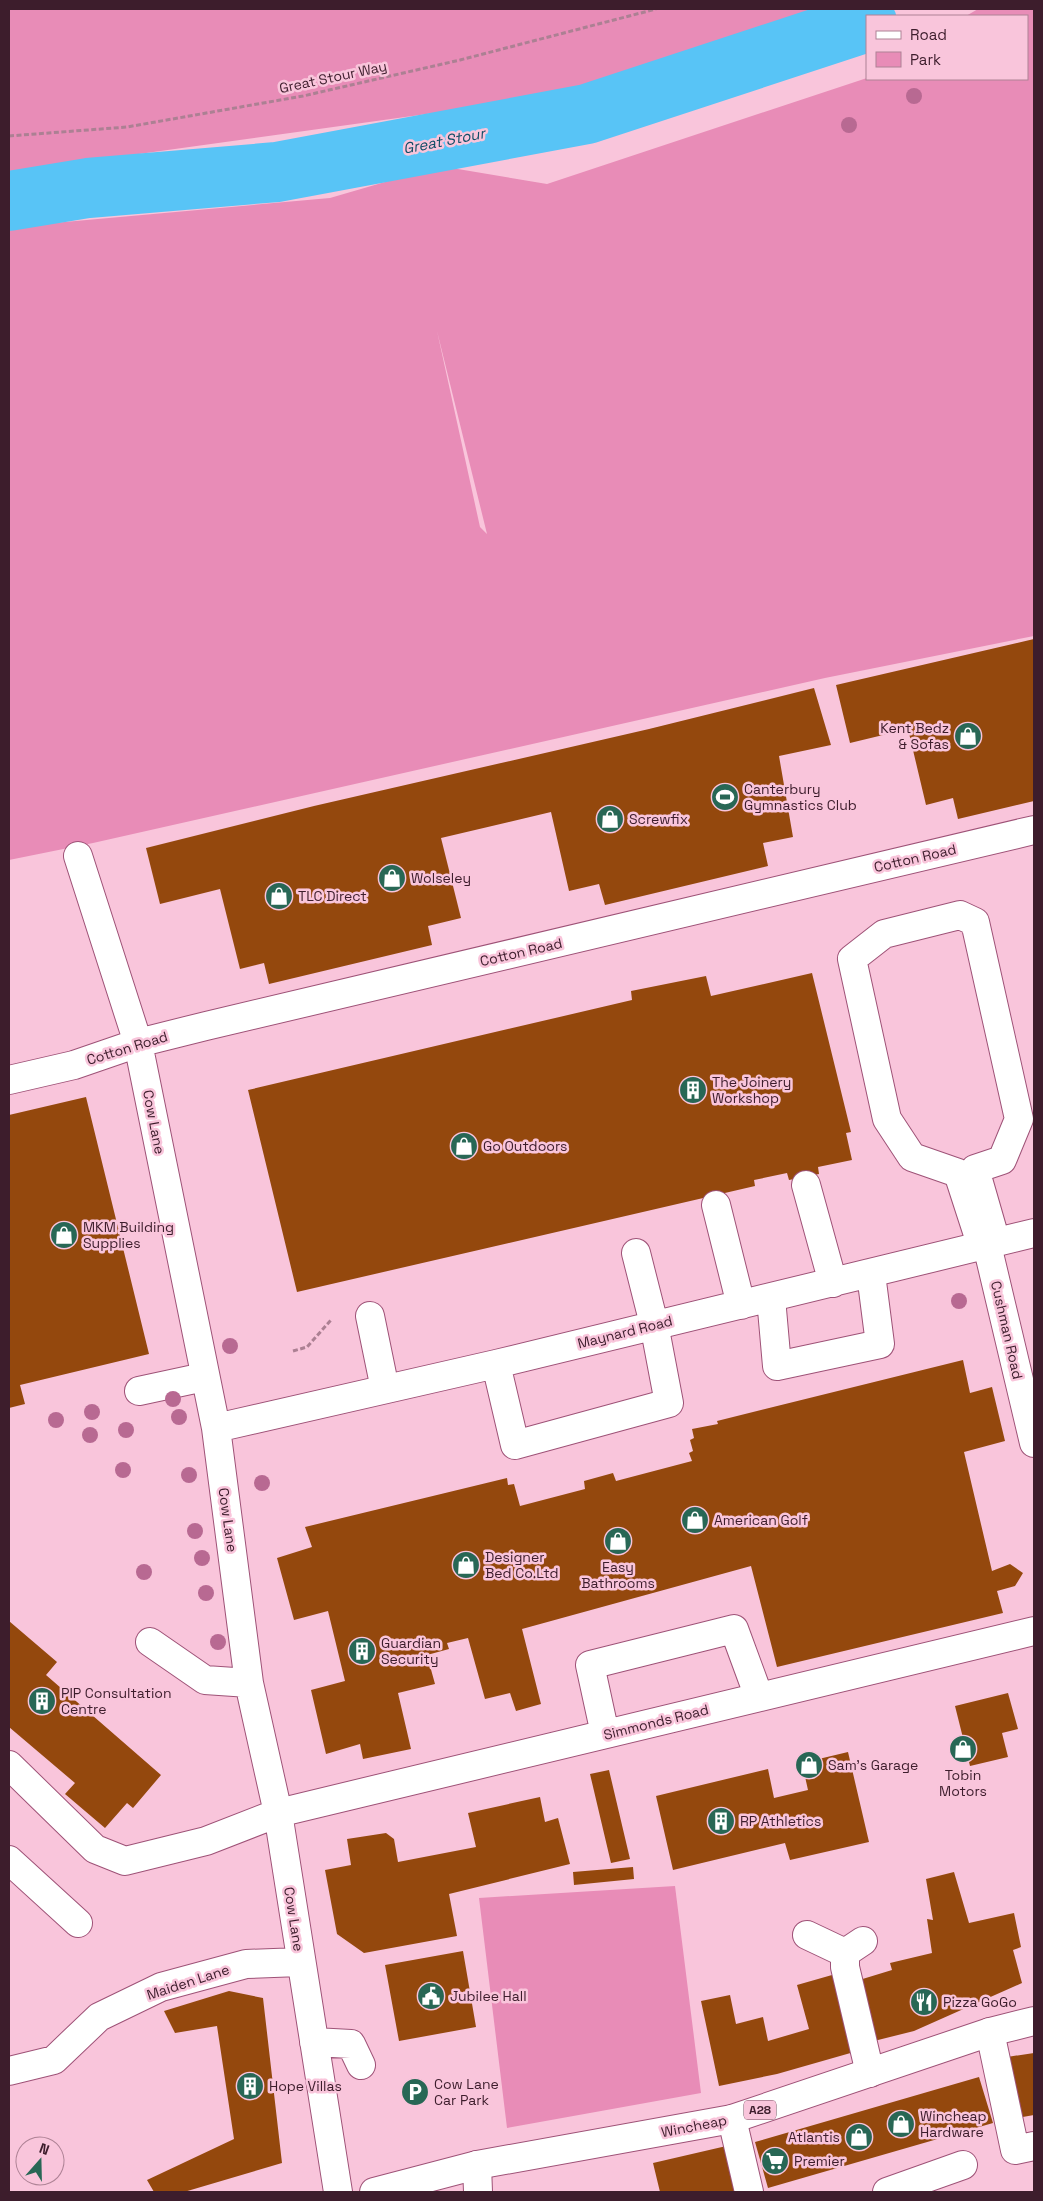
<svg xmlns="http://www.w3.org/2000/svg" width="1043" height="2201" font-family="'Space Grotesk',sans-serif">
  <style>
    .green { fill: #e88cb7; fill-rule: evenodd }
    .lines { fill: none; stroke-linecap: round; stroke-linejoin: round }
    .river { stroke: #58c4f6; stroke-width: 60 }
    .building { fill: #94480d }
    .minor-casing { stroke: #9e5277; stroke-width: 30 }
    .highway-casing { stroke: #9e5277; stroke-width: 30 }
    .path { stroke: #ac8093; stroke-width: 3; stroke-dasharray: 5 2.5; stroke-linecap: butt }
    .minor { stroke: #fff; stroke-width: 28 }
    .highway { stroke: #fff; stroke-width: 28 }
    .tree { fill: #b86992 }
    .labels { text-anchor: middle; stroke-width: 5; stroke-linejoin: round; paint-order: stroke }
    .shield { fill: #f9c5db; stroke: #754f60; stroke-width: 1 }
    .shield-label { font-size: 12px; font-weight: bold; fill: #3d1d2c }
    .street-label { font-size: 14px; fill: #3d1d2c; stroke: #f9c5db }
    .poi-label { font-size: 14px; fill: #3d1d2c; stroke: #f9c5db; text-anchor: start }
    .water-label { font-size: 15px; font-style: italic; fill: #104d66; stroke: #f9c5db }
  </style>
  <rect width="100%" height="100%" fill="#f9c5db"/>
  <!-- green -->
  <path class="green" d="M9,9H828L761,39L615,94L434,113L9,172Z
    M978,9H1034V636L825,678L93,843L9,860V227L330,198L440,166L547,184L867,78L1027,79V16H966ZM437,331L487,534L480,527Z
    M675,1886L701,2093L507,2128L479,1898Z"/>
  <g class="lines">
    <!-- river -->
    <path class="river" d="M9,201L88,188L277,172L587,114L867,22"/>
  </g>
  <!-- building -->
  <path class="building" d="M1034,639V801L958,819L953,798L926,805L908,729L850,743L836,685Z
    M814,688L831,745L779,756L793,837L763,843L768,866L605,905L599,884L569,891L551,812L492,826L441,838L461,918L428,926L432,945L269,984L264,963L240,969L220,889L160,904L146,848L314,806L649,729Z
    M812,973L851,1132L846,1133L852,1160L818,1167L819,1174L789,1180L787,1173L754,1180L755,1186L297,1292L248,1090L632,1000L631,991L706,976L711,996Z
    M86,1097L149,1354L20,1385L25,1404L9,1408V1115Z
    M963,1360L970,1393L992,1387L1005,1441L964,1452L992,1571L1010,1564L1023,1573L1015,1586L997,1591L1003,1613L777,1667L751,1566L522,1629L541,1704L516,1711L510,1693L485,1699L468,1638L447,1643L449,1649L427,1655L435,1684L398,1693L411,1749L363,1759L360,1744L326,1754L311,1690L345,1681L328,1611L294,1620L277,1558L312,1547L305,1527L507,1478L508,1485L514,1484L520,1506L585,1489L584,1481L613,1473L616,1481L692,1461L689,1453L693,1451L690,1440L694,1438L692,1429L718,1424L717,1421Z
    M9,1621L57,1662L46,1675L161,1775L133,1808L127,1803L105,1828L65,1794L75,1783L9,1727Z
    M1008,1693L1018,1729L1002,1733L1008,1757L970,1766L955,1706Z
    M848,1752L869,1842L790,1860L785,1843L673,1870L656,1796L768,1769L774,1798L808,1790L802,1763Z
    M609,1770L630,1859L611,1863L590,1774Z
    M540,1797L545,1822L558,1818L570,1864L449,1894L457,1936L364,1953L337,1934L325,1870L351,1865L347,1839L386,1833L394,1839L398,1862L476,1847L468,1813Z
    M633,1867L634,1879L574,1885L573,1872Z
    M954,1872L969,1923L1014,1913L1021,1947L1013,1950L1022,1983L914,2031L874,2041L856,1981L892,1970L890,1963L932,1953L927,1919L933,1920L926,1879Z
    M463,1951L476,2027L399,2041L385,1965Z
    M832,1975L854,2052L777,2074L719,2086L701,2001L730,1995L736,2024L763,2017L768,2041L809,2029L797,1985Z
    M229,1991L263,1998L282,2163L184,2192H154L147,2180L234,2139L217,2026L175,2033L164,2011Z
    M1034,2053V2115L1017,2118L1007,2057Z
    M979,2077L993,2123L768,2188L755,2142Z
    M735,2144L738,2192H660L653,2163Z"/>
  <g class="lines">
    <!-- minor casing -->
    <g class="minor-casing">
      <path id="minor" d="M78,856L138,1043L216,1428L249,1683L278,1813L338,2192
        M9,1080L74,1065L138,1043L206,1026L1034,830
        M806,1185L833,1283
        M716,1205L741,1305
        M987,1245L1034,1443
        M982,1247L958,1173L912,1157L887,1119L852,959L884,934L960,915L975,922L1019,1119L1002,1160L975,1169L996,1242
        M771,1298L777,1366L880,1344L871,1274
        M370,1316L385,1389
        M496,1364L515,1445L669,1403L654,1324L636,1253
        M139,1391L204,1377
        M216,1428L496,1364L1034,1233
        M150,1642L205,1680L249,1683
        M605,1734L590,1665L734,1629L759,1697
        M9,1765L95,1849L125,1861L206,1841L278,1813L1034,1631
        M9,1860L78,1923
        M807,1935L845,1953
        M863,1941L845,1953V1967L870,2073
        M990,2032L1015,2150L1034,2146
        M314,2042L351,2044L361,2065
        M9,2071L54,2060L99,2017L161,1987L246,1964L300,1962
        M732,2119L749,2192
        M477,2165L478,2192
        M887,2192L963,2165"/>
    </g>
    <!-- highway casing -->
    <g class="highway-casing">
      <path id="highway" d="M374,2192L477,2165L732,2119L990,2032L1034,2021"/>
    </g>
    <!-- path -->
    <path class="path" d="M9,136L127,127L303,96L460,60L656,9
      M293,1351L307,1347L331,1320"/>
    <!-- minor -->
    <use href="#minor" class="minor"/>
    <!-- highway -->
    <use href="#highway" class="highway"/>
  </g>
  <!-- trees -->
  <g class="tree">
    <circle cx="914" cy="96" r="8"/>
    <circle cx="849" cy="125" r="8"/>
    <circle cx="959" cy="1301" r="8"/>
    <circle cx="230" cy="1346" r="8"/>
    <circle cx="173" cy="1399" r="8"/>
    <circle cx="92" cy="1412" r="8"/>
    <circle cx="179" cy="1417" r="8"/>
    <circle cx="56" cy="1420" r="8"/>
    <circle cx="126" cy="1430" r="8"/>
    <circle cx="90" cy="1435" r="8"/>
    <circle cx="123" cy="1470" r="8"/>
    <circle cx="189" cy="1475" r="8"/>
    <circle cx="262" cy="1483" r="8"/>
    <circle cx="195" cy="1531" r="8"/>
    <circle cx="202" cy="1558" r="8"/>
    <circle cx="144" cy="1572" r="8"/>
    <circle cx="206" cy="1593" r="8"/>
    <circle cx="218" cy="1642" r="8"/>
  </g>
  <!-- icons -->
  <defs>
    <g id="shop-disc" transform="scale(1.4375)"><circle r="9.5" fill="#286755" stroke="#f9c5db"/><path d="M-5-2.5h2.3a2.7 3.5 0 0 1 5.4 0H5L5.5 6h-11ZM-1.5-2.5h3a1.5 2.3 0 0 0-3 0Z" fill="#fff"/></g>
    <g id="stadium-disc" transform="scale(1.4375)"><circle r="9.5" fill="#286755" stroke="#f9c5db"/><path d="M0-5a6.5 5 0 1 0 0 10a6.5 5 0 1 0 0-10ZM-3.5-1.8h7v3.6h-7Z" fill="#fff"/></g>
    <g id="building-disc" transform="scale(1.4375)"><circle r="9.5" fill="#286755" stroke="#f9c5db"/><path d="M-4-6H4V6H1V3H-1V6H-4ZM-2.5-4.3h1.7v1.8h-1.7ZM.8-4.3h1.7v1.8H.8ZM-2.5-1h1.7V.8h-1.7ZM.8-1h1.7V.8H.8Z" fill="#fff"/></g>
    <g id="civic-disc" transform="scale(1.4375)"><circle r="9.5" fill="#286755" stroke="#f9c5db"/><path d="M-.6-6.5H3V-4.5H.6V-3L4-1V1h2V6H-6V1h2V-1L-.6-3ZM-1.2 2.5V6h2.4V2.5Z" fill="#fff"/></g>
    <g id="restaurant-disc" transform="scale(1.4375)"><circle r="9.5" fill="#286755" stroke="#f9c5db"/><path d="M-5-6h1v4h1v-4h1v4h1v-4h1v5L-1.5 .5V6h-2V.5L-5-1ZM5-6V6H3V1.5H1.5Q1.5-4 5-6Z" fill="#fff"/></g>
    <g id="parking-disc" transform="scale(1.4375)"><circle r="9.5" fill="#286755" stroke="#f9c5db"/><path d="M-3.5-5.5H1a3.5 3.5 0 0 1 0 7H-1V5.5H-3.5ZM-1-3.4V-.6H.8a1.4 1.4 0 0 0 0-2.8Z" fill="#fff"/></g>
    <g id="supermarket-disc" transform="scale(1.4375)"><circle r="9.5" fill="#286755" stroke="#f9c5db"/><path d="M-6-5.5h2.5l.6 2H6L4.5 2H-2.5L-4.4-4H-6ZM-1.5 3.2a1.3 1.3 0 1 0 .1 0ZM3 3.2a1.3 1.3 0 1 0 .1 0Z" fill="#fff"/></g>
  </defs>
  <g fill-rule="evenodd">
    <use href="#shop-disc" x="968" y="736"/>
    <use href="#stadium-disc" x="725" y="797"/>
    <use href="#shop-disc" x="610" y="819"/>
    <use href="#shop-disc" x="392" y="878"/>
    <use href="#shop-disc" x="279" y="896"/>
    <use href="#building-disc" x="693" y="1090"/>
    <use href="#shop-disc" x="464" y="1146"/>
    <use href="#shop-disc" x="64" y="1235"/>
    <use href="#shop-disc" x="695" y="1520"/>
    <use href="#shop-disc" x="618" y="1541"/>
    <use href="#shop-disc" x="466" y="1565"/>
    <use href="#building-disc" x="362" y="1651"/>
    <use href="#building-disc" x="42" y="1701"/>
    <use href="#shop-disc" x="963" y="1749"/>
    <use href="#shop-disc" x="809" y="1765"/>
    <use href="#building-disc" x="721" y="1821"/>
    <use href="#civic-disc" x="431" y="1996"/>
    <use href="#restaurant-disc" x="924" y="2002"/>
    <use href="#building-disc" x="250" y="2086"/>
    <use href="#parking-disc" x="415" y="2092"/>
    <use href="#shop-disc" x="901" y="2124"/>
    <use href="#shop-disc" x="859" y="2137"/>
    <use href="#supermarket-disc" x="775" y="2161"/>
  </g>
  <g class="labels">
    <!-- shield labels -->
    <rect class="shield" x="744" y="2100.5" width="32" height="19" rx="4"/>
    <g class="shield-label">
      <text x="760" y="2114">A28</text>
    </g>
    <!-- street labels -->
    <g class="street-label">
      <text transform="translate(333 77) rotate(-12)" y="5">Great Stour Way</text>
      <text transform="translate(915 858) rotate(-13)" y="5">Cotton Road</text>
      <text transform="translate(521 952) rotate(-13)" y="5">Cotton Road</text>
      <text transform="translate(127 1048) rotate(-17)" y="5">Cotton Road</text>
      <text transform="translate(154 1122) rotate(79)" y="5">Cow Lane</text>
      <text transform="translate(1007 1330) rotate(77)" y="5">Cushman Road</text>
      <text transform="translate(625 1332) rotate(-14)" y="5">Maynard Road</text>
      <text transform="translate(228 1520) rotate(82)" y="5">Cow Lane</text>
      <text transform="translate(656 1722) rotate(-14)" y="5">Simmonds Road</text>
      <text transform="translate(294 1919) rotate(81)" y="5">Cow Lane</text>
      <text transform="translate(188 1982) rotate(-18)" y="5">Maiden Lane</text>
      <text transform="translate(694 2126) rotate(-11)" y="5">Wincheap</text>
    </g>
    <!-- poi labels -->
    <g class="poi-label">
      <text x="949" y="733" text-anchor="end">Kent Bedz<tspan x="949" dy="16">&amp; Sofas</tspan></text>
      <text x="744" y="794">Canterbury<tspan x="744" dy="16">Gymnastics Club</tspan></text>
      <text x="629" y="824">Screwfix</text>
      <text x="411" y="883">Wolseley</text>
      <text x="298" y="901">TLC Direct</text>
      <text x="712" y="1087">The Joinery<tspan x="712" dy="16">Workshop</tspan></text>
      <text x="483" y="1151">Go Outdoors</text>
      <text x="83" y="1232">MKM Building<tspan x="83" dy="16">Supplies</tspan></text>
      <text x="714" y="1525">American Golf</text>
      <text x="485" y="1562">Designer<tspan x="485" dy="16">Bed Co.Ltd</tspan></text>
      <text x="618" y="1572" text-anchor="middle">Easy<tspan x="618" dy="16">Bathrooms</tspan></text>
      <text x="381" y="1648">Guardian<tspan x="381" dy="16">Security</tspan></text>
      <text x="61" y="1698">PIP Consultation<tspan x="61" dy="16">Centre</tspan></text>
      <text x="828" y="1770">Sam's Garage</text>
      <text x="963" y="1780" text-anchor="middle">Tobin<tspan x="963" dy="16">Motors</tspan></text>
      <text x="740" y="1826">RP Athletics</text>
      <text x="450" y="2001">Jubilee Hall</text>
      <text x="943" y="2007">Pizza GoGo</text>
      <text x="434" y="2089">Cow Lane<tspan x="434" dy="16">Car Park</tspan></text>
      <text x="269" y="2091">Hope Villas</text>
      <text x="920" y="2121">Wincheap<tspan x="920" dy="16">Hardware</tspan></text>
      <text x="840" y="2142" text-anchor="end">Atlantis</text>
      <text x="794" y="2166">Premier</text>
    </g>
    <!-- water labels -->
    <g class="water-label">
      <text transform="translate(444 141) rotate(-11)" y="5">Great Stour</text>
    </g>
  </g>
  <!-- border -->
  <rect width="1043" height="2201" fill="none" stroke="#3d1d2c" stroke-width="20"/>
  <!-- legend -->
  <rect x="866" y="15" width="162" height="65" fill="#f9c5db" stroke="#ae8295"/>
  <rect x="876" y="31" width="25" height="8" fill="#ffffff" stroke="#ae8295"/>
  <text x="910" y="40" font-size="15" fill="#3d1d2c">Road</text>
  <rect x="876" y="52" width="25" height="15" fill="#e88cb7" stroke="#ae8295"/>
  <text x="910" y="65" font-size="15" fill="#3d1d2c">Park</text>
  <!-- north arrow -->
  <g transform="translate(40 2161) rotate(20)"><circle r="24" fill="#f9c5db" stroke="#ae8295"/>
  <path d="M0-4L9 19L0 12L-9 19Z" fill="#286755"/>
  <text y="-8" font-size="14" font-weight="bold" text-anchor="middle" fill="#3d1d2c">N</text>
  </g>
</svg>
